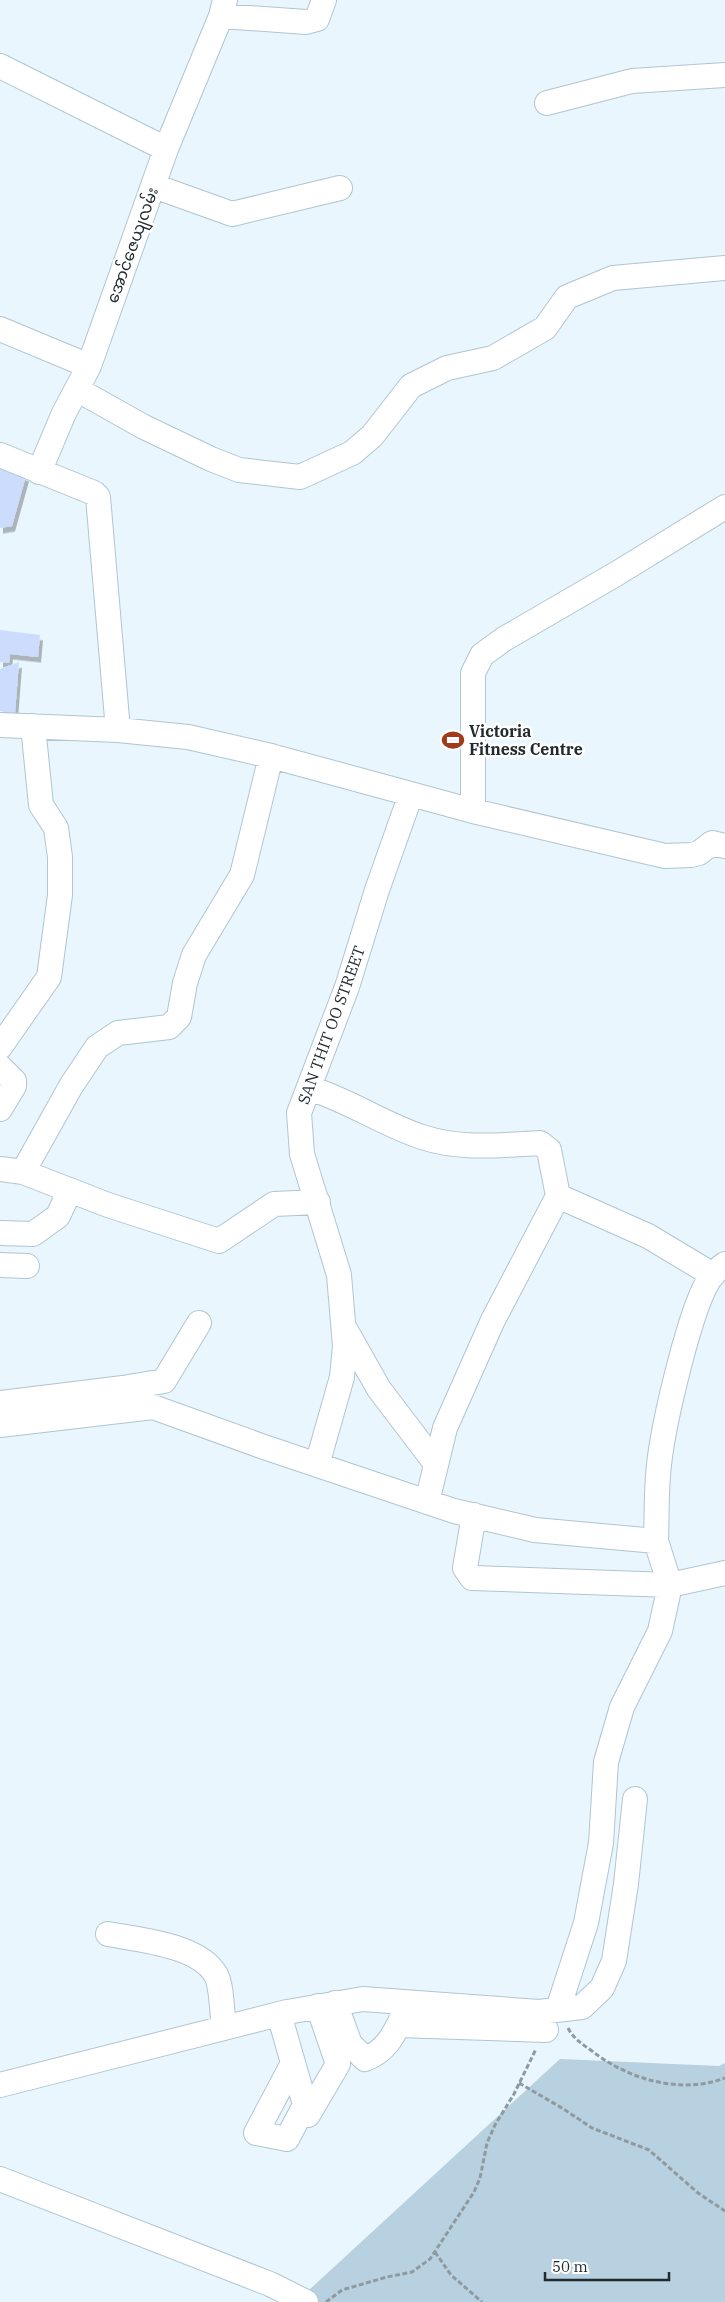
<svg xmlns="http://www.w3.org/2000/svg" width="725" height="2302" font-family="'IBM Plex Serif','Noto Sans Myanmar',serif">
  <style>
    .green { fill: #b7d1e0 }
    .building { fill: #ccdcfd; filter: url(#shadow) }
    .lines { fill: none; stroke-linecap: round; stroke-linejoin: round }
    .minor-casing { stroke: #b0c5d1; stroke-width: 26 }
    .path { stroke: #8f9aa0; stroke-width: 3; stroke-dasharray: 5 2.5; stroke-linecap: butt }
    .minor { stroke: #fff; stroke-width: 24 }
    .labels { text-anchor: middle; stroke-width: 5; stroke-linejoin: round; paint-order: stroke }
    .street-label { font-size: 16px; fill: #222b2f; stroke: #fff }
    .poi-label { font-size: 16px; font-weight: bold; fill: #222b2f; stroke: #fff; text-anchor: start }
  </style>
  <defs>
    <filter id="shadow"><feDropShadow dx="3" dy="5.5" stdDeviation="0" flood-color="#0004"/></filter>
  </defs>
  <rect width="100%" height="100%" fill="#e9f6fd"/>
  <!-- green -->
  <path class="green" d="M560,2059L719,2066L725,2063V2302H296Z"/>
  <!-- building -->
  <path class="building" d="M0,467L26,476L12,526L0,528Z
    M0,630L40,635L38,657L10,654L9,663L0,662Z
    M19,662L15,713L0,711V669Z"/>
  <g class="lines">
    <!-- minor casing -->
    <g class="minor-casing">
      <path id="minor" d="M221,16L306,22L317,19L324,0
        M0,66L166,149
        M547,103L632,81L725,75
        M154,186L232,214L340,188
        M0,329L89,366
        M78,390L144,427L211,459L239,470L300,477L352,453L372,436L411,386L447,368L493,358L545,328L567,297L613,278L725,268
        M0,455L94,493L98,497L118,730
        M39,472L64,413L89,366L166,149L221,16L225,0
        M0,725L118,730L188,737L271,756L473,811L665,856L691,855L699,853L712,843L725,846
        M473,811V673L482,655L504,639L616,574L725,507
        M0,1047L49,977L60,895V857L56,828L41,805L33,726
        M0,1067L14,1081V1086L0,1109
        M309,1088C348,1100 383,1124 422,1137C461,1150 500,1145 540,1143L549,1150L558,1196L493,1320L445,1428L427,1502
        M0,1169L23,1172L71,1086L97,1047L118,1033L169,1027L179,1017L185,983L194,955L242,875L271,756
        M23,1172L108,1205L219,1241L274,1204L318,1202
        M558,1196L648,1236L713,1275
        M0,1233L33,1234L58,1216L70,1190
        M0,1265L27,1266
        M345,1329L379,1389L436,1464
        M0,1403L123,1388L164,1381L199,1323
        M0,1425L153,1407L264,1447L454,1511L535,1530L656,1541L670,1585L725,1573
        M317,1465L342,1377L345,1346L339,1275L302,1154L299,1113L347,987L377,890L411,794
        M474,1515L465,1568L472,1578L670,1585L660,1631L622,1707L606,1762L601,1843L586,1923L558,2009
        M656,1541C657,1516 656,1490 659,1465C663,1427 691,1300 713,1274C716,1271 721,1267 725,1264
        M108,1934C140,1940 199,1945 216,1975C222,1986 222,2014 224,2028
        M335,2003L350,2044L365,2059C389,2050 395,2031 406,2010
        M279,2014L308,2115
        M399,2025L546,2030
        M293,2063L256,2133L287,2139L305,2105
        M0,2085L287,2012L363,1999L539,2012L582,2007L602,1988L614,1961L626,1884L635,1799
        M308,2115L338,2064L318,2006
        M0,2179L270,2284L306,2302"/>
    </g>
    <!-- path -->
    <path class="path" d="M568,2028C573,2038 582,2044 592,2051C628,2079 680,2095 725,2078
      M519,2083L562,2108L592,2128L649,2150L698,2193L725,2211
      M435,2252L451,2275L482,2302
      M326,2302L342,2290L387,2277L412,2272L430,2259L474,2192L480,2178L487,2143L495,2125L514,2094L536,2049"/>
    <!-- minor -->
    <use href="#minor" class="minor"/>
  </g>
  <!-- icons -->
  <defs>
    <g id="stadium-bare" transform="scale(1.725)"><path d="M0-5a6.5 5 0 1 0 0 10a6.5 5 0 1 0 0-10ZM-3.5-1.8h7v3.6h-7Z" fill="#a23a1b" stroke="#fff" stroke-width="2.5" paint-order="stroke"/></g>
  </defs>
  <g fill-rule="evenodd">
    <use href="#stadium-bare" x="453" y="740"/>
  </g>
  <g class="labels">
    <!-- street labels -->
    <g class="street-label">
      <text transform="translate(132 245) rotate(-70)" y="6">အောင်ဇေယျလမ်း</text>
      <text transform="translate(331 1025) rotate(-70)" y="6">SAN THIT OO STREET</text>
    </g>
    <!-- poi labels -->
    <g class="poi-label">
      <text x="469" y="737">Victoria<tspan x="469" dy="18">Fitness Centre</tspan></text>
    </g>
  </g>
  <!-- scale -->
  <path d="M545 2272v8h124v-8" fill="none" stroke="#222b2f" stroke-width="2.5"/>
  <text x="552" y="2272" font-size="15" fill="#222b2f" stroke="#ffffff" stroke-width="4" paint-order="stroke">50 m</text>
</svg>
